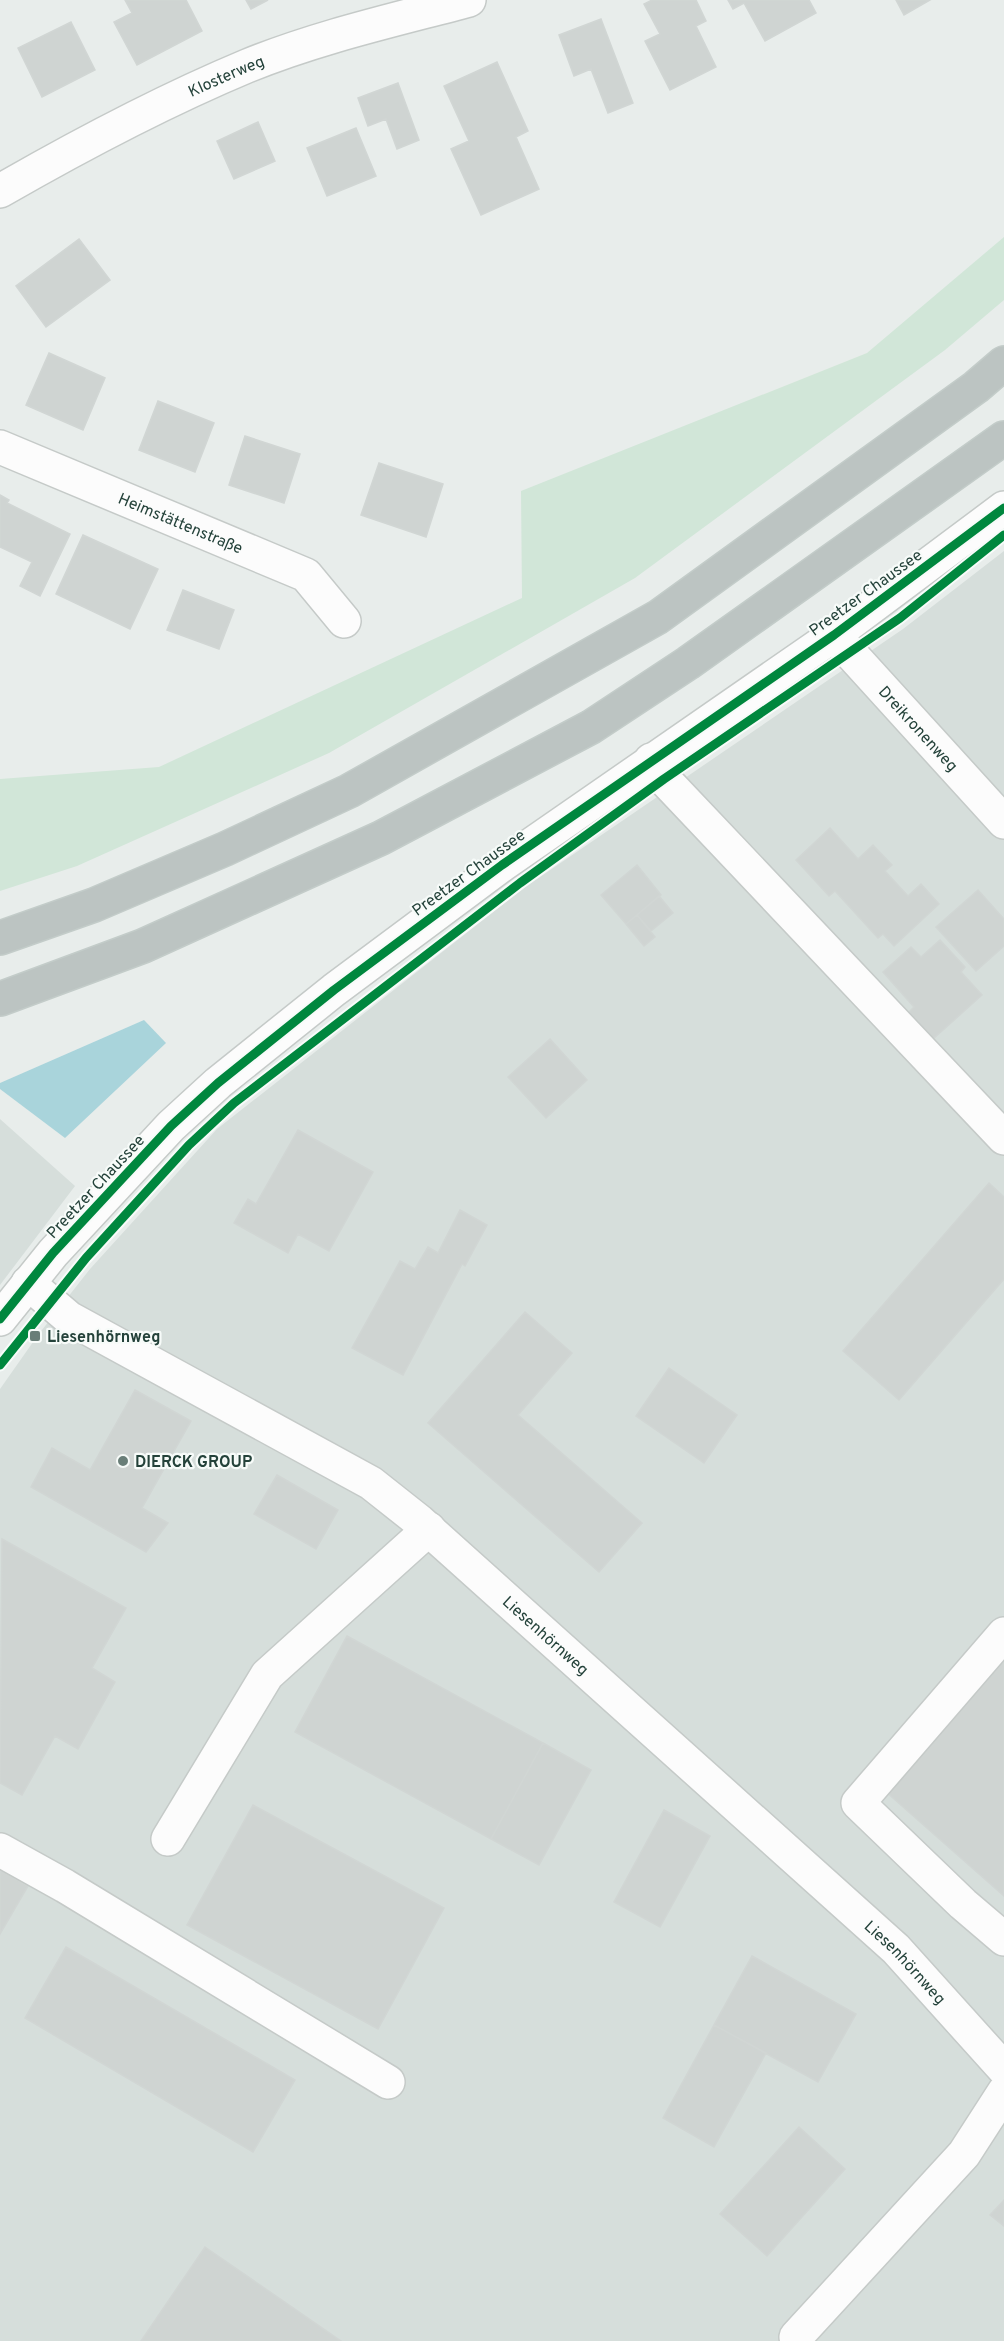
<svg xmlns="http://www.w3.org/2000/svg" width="1004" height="2341" font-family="Overpass,sans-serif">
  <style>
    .built { fill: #d6dedb }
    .green { fill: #d1e6d8 }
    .water { fill: #a9d4db }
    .building { fill: #cfd4d2; stroke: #d1d6d4; stroke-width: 1.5 }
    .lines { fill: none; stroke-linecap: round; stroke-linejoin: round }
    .minor-casing { stroke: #c5cac8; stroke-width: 36 }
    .highway-casing { stroke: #c3ccc9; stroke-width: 36 }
    .minor { stroke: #fcfcfc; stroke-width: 33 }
    .highway { stroke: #bcc4c2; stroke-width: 33 }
    .cycleway-casing { stroke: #f7fbf9; stroke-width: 13 }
    .cycleway { stroke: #00873e; stroke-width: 9 }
    .poi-dot { fill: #697e78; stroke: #f7fbf9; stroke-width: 2 }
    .labels { text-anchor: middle; stroke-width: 4.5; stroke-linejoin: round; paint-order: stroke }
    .street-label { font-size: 16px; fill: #24423a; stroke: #f7fbf9 }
    .poi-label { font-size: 16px; font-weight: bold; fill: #24423a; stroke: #f7fbf9; text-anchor: start }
  </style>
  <rect width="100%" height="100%" fill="#e8edeb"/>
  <!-- built -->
  <path class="built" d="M1004,551V2341H0V1389L38,1335L90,1269L217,1129L521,890L903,629Z
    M0,1119L75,1186L0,1285Z"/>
  <!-- green -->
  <path class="green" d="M1004,237V300L945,350L635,578L329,753L77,866L0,891V779L159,767L522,598L521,491L867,353Z"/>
  <!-- water -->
  <path class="water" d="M144,1020L166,1043L65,1138L0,1089V1083Z"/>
  <!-- building -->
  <path class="building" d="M125,0H186L202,31L137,65L114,22L132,13Z
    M246,0H268L251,9Z
    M652,0H696L706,21L696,26L716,67L670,90L645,41L660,34L644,4Z
    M728,0H809L816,13L765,41L744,3L733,9Z
    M896,0H930L904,15Z
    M601,19L633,103L608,113L591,69L574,76L559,35Z
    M71,22L95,70L42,97L18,48Z
    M497,62L528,131L516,137L539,189L481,215L451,149L469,141L444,86Z
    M398,83L419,140L397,149L386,119L368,126L358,98Z
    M258,122L275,161L234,179L217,141Z
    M356,128L376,176L327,196L307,148Z
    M79,239L110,280L46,327L16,286Z
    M49,353L105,378L83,430L26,405Z
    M158,401L214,423L195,472L139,450Z
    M245,436L300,454L284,503L229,485Z
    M379,463L443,484L426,537L361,515Z
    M0,495L9,500L7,503L70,534L40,596L20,586L32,562L0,547Z
    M83,535L158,569L130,629L56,594Z
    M183,590L234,610L219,649L167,630Z
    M830,828L858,859L873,845L892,865L885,871L908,896L921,884L939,904L894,946L883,934L878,938L835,891L829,896L796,860Z
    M637,865L661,895L626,924L601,895Z
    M978,890L1004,919V946L976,971L936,927Z
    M659,896L673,913L651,931L637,915Z
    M637,915L655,937L644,946L626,924Z
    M940,940L965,967L961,972L982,995L933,1039L909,1012L914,1007L883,972L911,947L921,957Z
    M550,1039L587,1080L546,1118L508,1077Z
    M298,1130L373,1172L329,1251L298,1234L288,1253L234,1223L248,1199L256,1204Z
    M989,1183L1004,1197V1279L899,1400L843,1351Z
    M460,1210L487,1225L465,1266L462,1264L403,1375L352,1348L400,1261L415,1269L428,1247L438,1253Z
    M525,1312L572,1353L518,1415L642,1523L599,1572L428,1423Z
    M669,1368L737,1415L704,1463L636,1416Z
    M135,1390L191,1421L142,1508L168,1523L146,1552L31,1487L52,1448L90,1470Z
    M277,1475L338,1510L316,1549L254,1514Z
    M2,1539L126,1608L92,1668L115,1682L78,1749L55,1736L22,1795L0,1783Z
    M347,1636L543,1743L491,1839L295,1732Z
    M1004,1657V1896L885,1791Z
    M543,1743L591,1770L539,1865L491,1839Z
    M253,1805L444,1908L378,2029L187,1925Z
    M664,1810L710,1836L660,1927L614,1902Z
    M0,1870L28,1886L0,1934Z
    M66,1947L295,2080L253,2152L25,2018Z
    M752,1956L856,2014L818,2082L714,2025Z
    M714,2025L766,2053L714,2147L663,2118Z
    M799,2127L845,2169L767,2256L720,2214Z
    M1004,2200V2226L990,2215Z
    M205,2247L341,2341H141Z"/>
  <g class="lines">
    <!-- minor casing -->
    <g class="minor-casing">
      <g id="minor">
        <path id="s1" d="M0,191C80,145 161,102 247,66C318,37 394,20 469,0"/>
        <path id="s2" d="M0,447L306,575L344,621"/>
        <path id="s3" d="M834,635L1004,822"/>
        <path d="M651,760L664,779L1004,1138"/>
        <path id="s4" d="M28,1283L69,1318L371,1483L419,1521L896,1949L1004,2069"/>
        <path d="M0,1319L53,1253L171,1126L218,1083L334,990L502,865L834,635L1004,508"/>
        <path d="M1004,1634L858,1803L963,1904L1004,1939"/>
        <path d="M168,1839L267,1675L429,1529"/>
        <path d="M0,1850L65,1886L388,2082"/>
        <path d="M798,2341L796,2337L964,2154L1004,2092"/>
      </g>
    </g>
    <!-- highway casing -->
    <g class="highway-casing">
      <path id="highway" d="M0,938L94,905L225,849L349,791L658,617L976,387L1004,363
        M0,999L143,946L381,838L591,727L688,663L1004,438"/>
    </g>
    <!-- minor -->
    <use href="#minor" class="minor"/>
    <!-- highway -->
    <use href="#highway" class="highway"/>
    <!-- cycleway casing -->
    <g class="cycleway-casing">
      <path id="cycleway" d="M0,1319L53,1253L171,1126L218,1083L334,990L502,865L834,635L1004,508
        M0,1365L86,1258L189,1145L234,1103L520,883L664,779L900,618L1004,535"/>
    </g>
    <!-- cycleway -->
    <use href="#cycleway" class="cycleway"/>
  </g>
  <!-- markers -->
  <g class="poi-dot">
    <rect x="29" y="1330" width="12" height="12" rx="3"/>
    <circle cx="123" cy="1461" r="6"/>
  </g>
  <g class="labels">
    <!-- street labels -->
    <g class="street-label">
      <text dy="6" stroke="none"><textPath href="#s1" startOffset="254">Klosterweg</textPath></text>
      <text dy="6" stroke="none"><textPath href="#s2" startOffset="196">Heimstättenstraße</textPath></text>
      <text transform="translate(865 592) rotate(-36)" y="6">Preetzer Chaussee</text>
      <text dy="6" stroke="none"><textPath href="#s3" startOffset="126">Dreikronenweg</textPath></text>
      <text transform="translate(468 872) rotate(-36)" y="6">Preetzer Chaussee</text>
      <text transform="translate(95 1186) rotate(-47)" y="6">Preetzer Chaussee</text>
      <text dy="6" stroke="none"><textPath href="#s4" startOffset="630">Liesenhörnweg</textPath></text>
      <text dy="6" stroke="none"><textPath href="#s4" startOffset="1116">Liesenhörnweg</textPath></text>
    </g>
    <!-- poi labels -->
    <g class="poi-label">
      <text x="47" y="1342">Liesenhörnweg</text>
      <text x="135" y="1467">DIERCK GROUP</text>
    </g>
  </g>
</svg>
